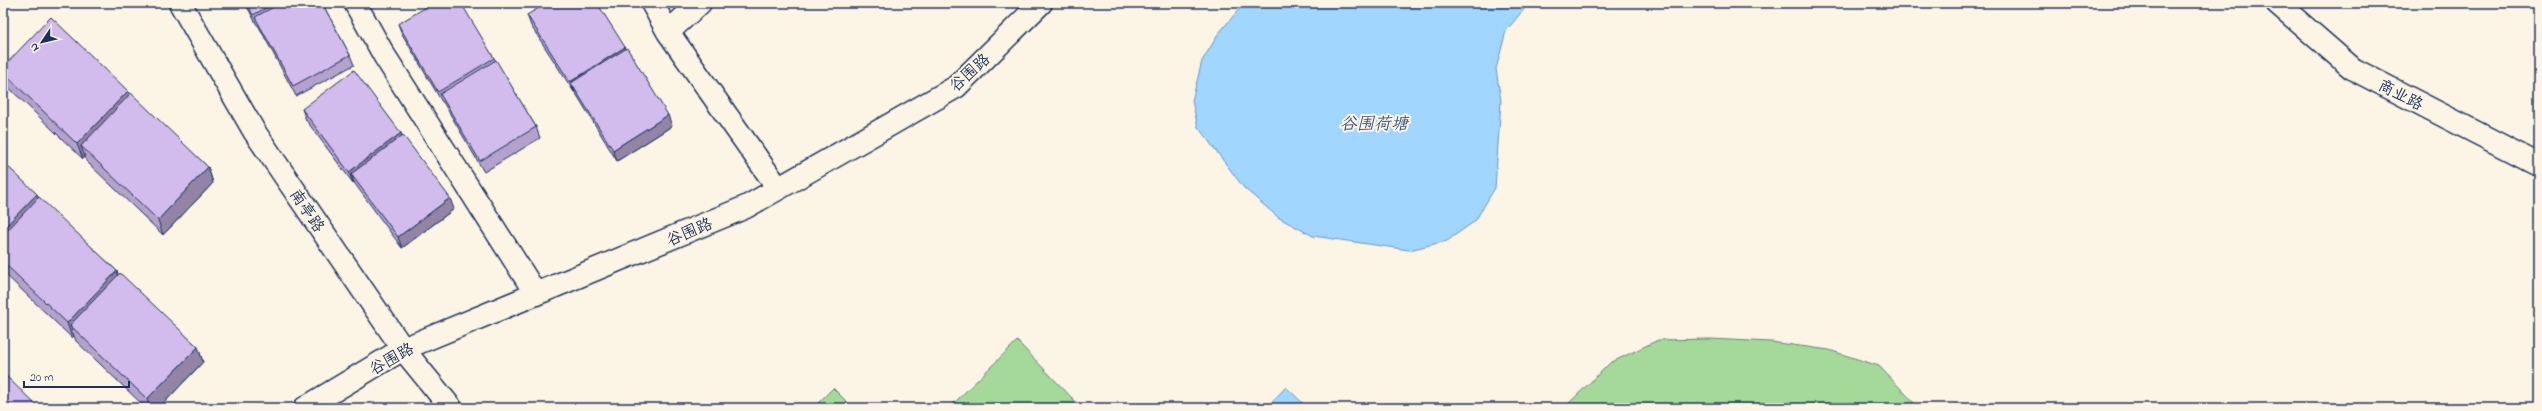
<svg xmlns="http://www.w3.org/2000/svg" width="2542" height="411" font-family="'Indie Flower','LXGW WenKai TC',sans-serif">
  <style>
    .green { fill: #a5d99a; stroke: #60847c }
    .water { fill: #a0d6ff; stroke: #6b93bf }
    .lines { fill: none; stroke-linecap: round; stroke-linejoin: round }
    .street-casing { stroke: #1b2f5e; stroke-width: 25 }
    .street { stroke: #fcf5e5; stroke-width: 22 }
    .wall { fill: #b5a2cc; stroke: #1b2f5e }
    .shaded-wall { fill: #9384a6; stroke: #1b2f5e }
    .building { fill: #d2bced; stroke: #1b2f5e }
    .labels { text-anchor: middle; stroke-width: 4; stroke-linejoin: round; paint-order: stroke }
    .street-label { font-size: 16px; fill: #1b2f5e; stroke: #fcf5e5 }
    .water-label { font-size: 17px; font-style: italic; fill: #3c5986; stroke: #fcf5e5 }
  </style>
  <rect width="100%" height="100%" fill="#fcf5e5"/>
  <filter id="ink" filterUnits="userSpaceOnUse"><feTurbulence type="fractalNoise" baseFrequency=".025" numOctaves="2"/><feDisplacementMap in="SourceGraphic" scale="8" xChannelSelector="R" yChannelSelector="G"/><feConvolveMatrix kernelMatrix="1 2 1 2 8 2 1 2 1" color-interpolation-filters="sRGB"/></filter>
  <g filter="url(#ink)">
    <!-- green -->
    <path class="green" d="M1710,339L1771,342L1829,350L1879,366L1919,408H1564L1610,363L1658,340Z
      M1017,341L1076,402L1070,408H949Z
      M833,388L853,408H813Z"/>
    <!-- water -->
    <path class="water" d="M1256,3H1529L1506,31L1496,69L1501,101L1495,188L1475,221L1447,241L1409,250L1313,236L1279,218L1244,188L1198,127L1192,101L1202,61L1219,33L1240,8Z
      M1286,387L1308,408H1266Z"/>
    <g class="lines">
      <!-- street casing -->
      <g class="street-casing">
        <path id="street" d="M180,3L254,131L403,349L451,408
          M355,3L384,55L536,294
          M652,3L668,32L778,188
          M2277,3L2353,69L2539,165
          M668,32L700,3
          M305,408L403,349L746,207L956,87L1041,3"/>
      </g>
      <!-- street -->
      <use href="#street" class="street"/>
    </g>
    <!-- wall -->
    <path class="wall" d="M245,3H322L350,55L354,65L296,96L258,25H257Z
      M527,15L625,47L672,126L617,161L575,92H574L531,26Z
      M398,24L494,58L536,127L540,138L484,172L443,102H442L402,34Z
      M3,67L128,91L129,95L208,167L213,183L163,235L86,161L85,157L83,159L6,85L3,76Z
      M302,109L401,133L402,136L454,209L402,248L355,184L354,182L353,183L306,120Z
      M3,162L38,198L117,271L118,275L198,347L203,362L159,408H146L76,341L74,336L72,338L3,272Z"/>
    <!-- shaded-wall -->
    <path class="shaded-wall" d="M625,47L629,58L571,83L575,92H574L570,82Z
      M128,91L134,106L81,146L85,157L83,159L77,144Z
      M668,115L672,126L617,161L613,150Z
      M401,133L405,144L351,174L354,182L353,183L349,172Z
      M208,167L213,183L163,235L158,220Z
      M37,194L43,210L3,251V229Z
      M450,198L454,209L402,248L398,237Z
      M117,271L122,286L70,325L74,336L72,338L67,323Z
      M198,347L203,362L159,408H150L147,399Z"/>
    <!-- building -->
    <path class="building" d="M247,3H275L253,15Z
      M281,3H322L350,55L293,86L255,17Z
      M433,3H461L494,58L438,92L398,24Z
      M547,3H597L625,47L570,82L527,15Z
      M51,17L128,91L77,144L3,72V67Z
      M627,48L668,115L613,150L571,83Z
      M496,60L536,127L480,161L440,94Z
      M354,70L401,133L349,172L302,109Z
      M131,93L208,167L158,220L81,146Z
      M403,135L450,198L398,237L351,174Z
      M3,162L37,194L3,229Z
      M39,197L117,271L67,323L3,262V235Z
      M120,273L198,347L147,399L70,325Z
      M3,373L36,405L33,408H3Z"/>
  </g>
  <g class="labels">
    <!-- street labels -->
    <g class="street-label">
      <text transform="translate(969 72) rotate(-42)" y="6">谷围路</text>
      <text transform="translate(2401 94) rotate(27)" y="6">商业路</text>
      <text transform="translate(308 210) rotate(56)" y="6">南亭路</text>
      <text transform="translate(689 231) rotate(-23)" y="6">谷围路</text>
      <text transform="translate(391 358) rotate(-29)" y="6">谷围路</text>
    </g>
    <!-- water labels -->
    <g class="water-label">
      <text x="1374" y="129">谷围荷塘</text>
    </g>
  </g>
  <!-- margin -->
  <rect width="2542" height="411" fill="none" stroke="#fcf5e5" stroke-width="16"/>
  <rect x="8" y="8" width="2526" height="395" fill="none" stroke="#1b2f5e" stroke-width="1.5" filter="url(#ink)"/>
  <!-- north arrow -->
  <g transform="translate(42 42) rotate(235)" stroke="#fcf5e5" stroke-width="3" paint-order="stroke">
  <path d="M0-3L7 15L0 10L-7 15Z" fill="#1b2f5e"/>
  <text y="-6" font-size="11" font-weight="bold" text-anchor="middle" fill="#1b2f5e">N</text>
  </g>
  <!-- scale -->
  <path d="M24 381v6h105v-6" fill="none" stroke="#1b2f5e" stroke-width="2"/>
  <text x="30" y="381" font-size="12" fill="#1b2f5e" stroke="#fcf5e5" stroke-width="3" paint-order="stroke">20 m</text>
</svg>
